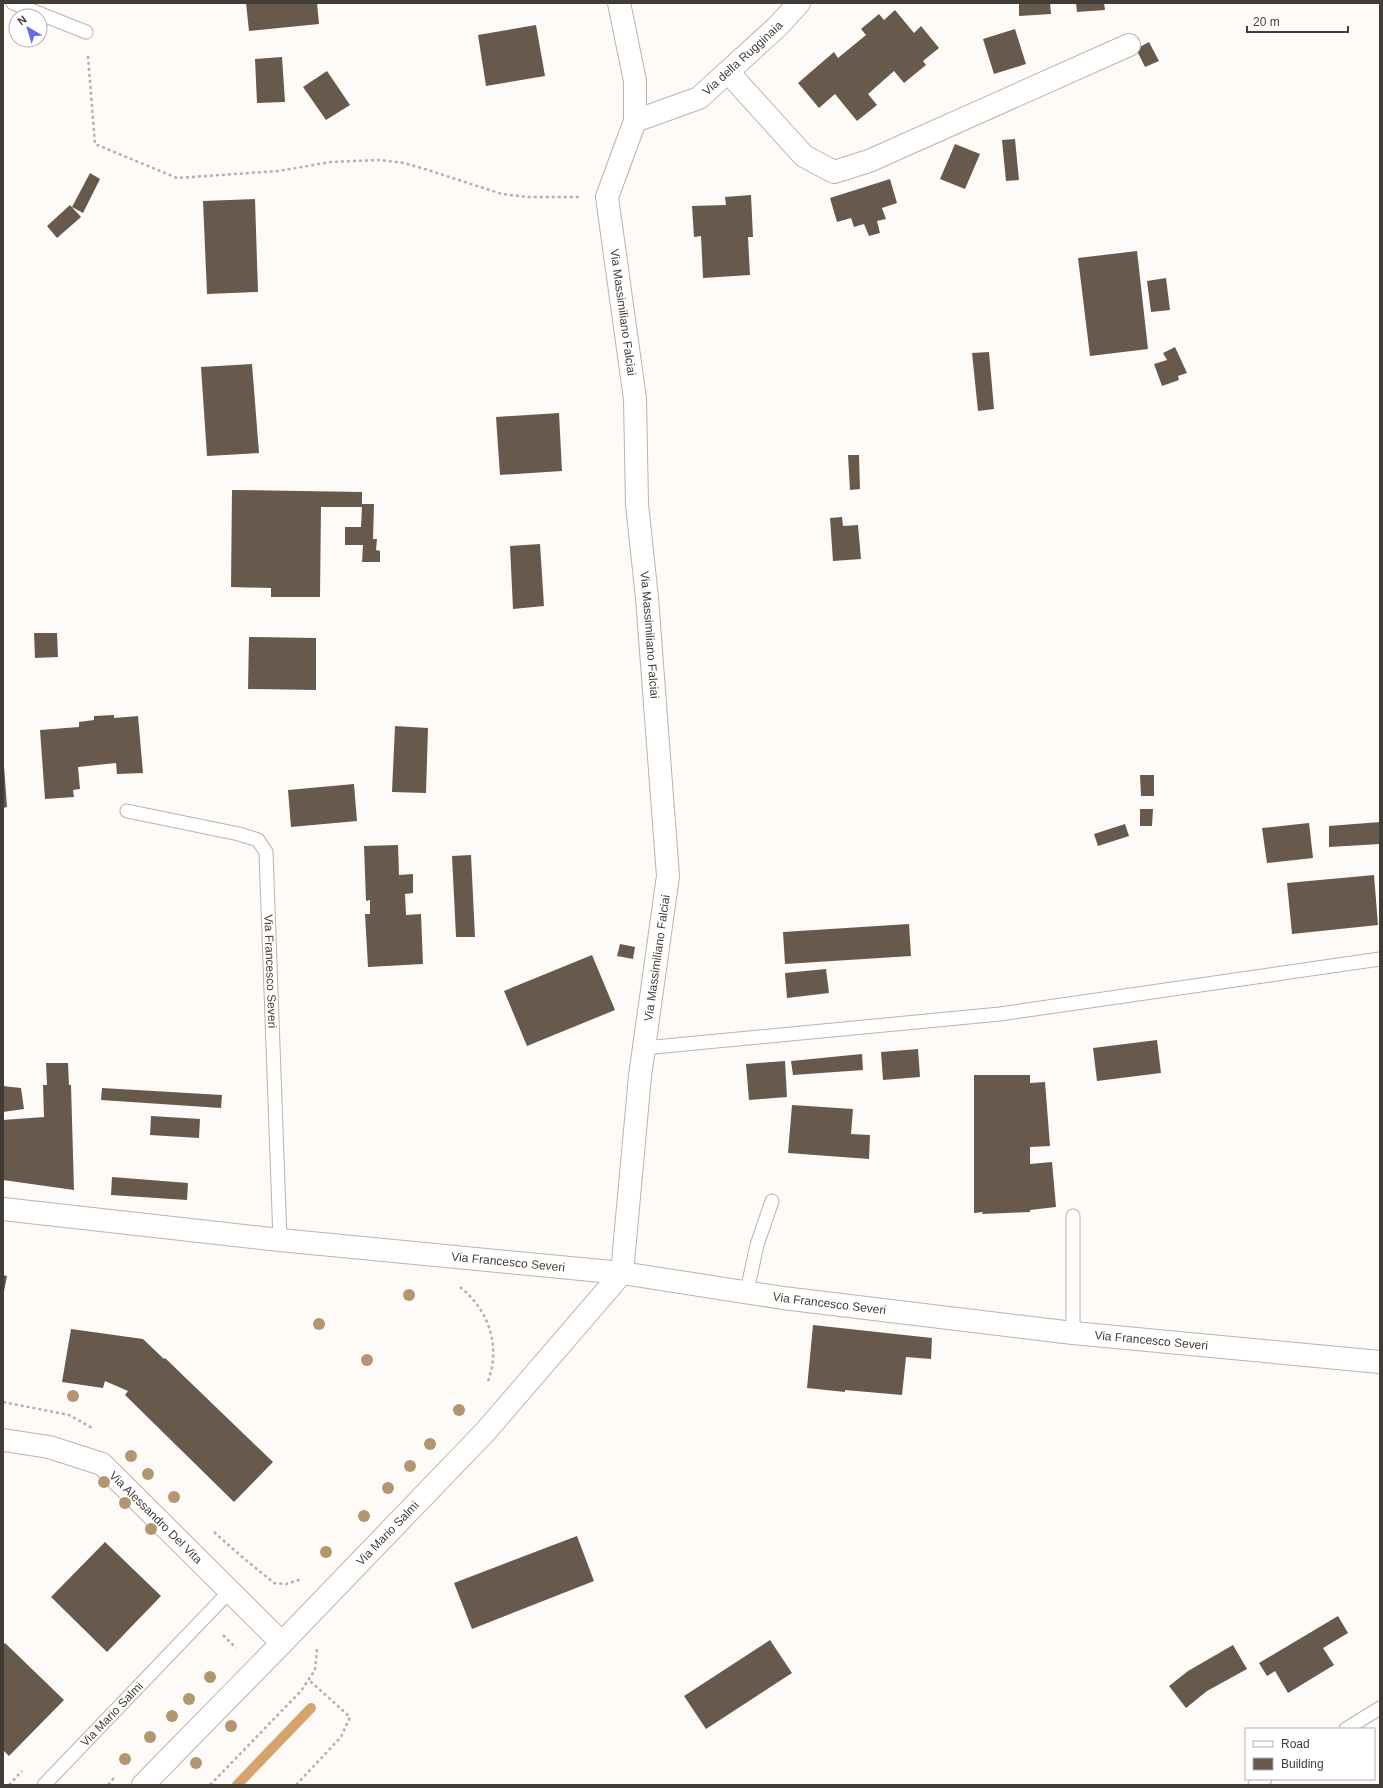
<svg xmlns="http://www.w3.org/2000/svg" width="1383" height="1788" font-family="Arial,sans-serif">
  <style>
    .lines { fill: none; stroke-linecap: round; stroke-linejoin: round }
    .stream { stroke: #d6a36d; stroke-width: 10 }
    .building { fill: #675a4d }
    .service-casing { stroke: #c0b2a4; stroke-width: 15 }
    .minor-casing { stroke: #c0b2a4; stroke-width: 24 }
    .tertiary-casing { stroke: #c0b2a4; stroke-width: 24 }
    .path { stroke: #b4b0ac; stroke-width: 2.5; stroke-dasharray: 3 3; stroke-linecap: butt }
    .service { stroke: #fff; stroke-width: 13 }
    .minor { stroke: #fff; stroke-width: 22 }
    .tertiary { stroke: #fff; stroke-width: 22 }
    .tree { fill: #b2966f }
    .labels { text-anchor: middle; stroke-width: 4; stroke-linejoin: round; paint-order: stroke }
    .street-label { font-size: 12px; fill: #423c36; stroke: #fff }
  </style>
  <rect width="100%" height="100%" fill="#fdfaf7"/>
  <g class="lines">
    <!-- stream -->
    <path class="stream" d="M237,1785L311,1708"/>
  </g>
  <!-- building -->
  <path class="building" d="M246,3H317L319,24L249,31Z
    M1019,3H1050L1051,14L1019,16Z
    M1076,3H1104L1105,10L1077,12Z
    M895,10L914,33L921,26L939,48L923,61L926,65L904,83L894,71L868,94L877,105L857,121L835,94L819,108L798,83L834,52L838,58L866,35L861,29L879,14L884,20Z
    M536,25L545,76L486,86L478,35Z
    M1015,29L1026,64L994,74L983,39Z
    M1149,42L1159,61L1145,67L1136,49Z
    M282,57L285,102L257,103L255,59Z
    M327,71L350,105L326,120L303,87Z
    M1015,139L1019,180L1006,181L1002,140Z
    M955,144L980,154L965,189L940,179Z
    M90,173L100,179L83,213L72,207Z
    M890,179L897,203L882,208L886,219L877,221L880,233L869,236L864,224L854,227L851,218L837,222L830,198Z
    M751,195L753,237H748L750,275L703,278L701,236L694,237L692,206L726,205L725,197Z
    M255,199L258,292L207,294L203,201Z
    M70,205L81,217L57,238L47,226Z
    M1137,251L1148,349L1090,356L1078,258Z
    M1166,278L1170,310L1151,312L1147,281Z
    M1175,347L1187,373L1178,376L1179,380L1162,386L1154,364L1167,360L1163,353Z
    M989,352L994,409L978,411L972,353Z
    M252,364L259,453L207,456L201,367Z
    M559,413L562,471L500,475L496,417Z
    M848,455H859L860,489L850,490Z
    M232,490L362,492V504H374L373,539H377L376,550L380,551V562H362L363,545H345V527H361L362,507H321L320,597H271V588L231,587Z
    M842,517L843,526L858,525L861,559L833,561L830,518Z
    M540,544L544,606L513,609L510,546Z
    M34,633H57L58,657L35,658Z
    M249,637L316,638V690L248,689Z
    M114,715V718L138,716L143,773L117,774L116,763L78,767L80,789L73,790L74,797L45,799L40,730L79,727V722L94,720V716Z
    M395,726L428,728L426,793L392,792Z
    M3,752L7,807L3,808Z
    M1140,775H1154V796H1141Z
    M354,784L357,821L291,827L288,790Z
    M1140,809H1153L1152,826H1140Z
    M1380,822V844L1329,847V826Z
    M1309,823L1313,858L1267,863L1262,828Z
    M1125,824L1129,836L1098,846L1094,834Z
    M398,845L399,875L413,874V893L405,894L406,915L421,914L423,964L368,967L365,914H370V900L366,901L364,846Z
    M471,855L475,937H456L452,856Z
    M1374,875L1378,925L1292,934L1287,883Z
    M909,924L911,956L785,964L783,932Z
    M620,944L635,947L633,959L617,956Z
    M592,955L615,1010L527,1046L504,991Z
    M826,969L829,993L787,998L785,973Z
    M1157,1040L1161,1073L1097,1081L1093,1048Z
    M918,1049L920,1077L883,1080L881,1052Z
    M862,1054L863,1070L793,1075L791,1061Z
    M785,1061L787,1097L749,1100L746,1064Z
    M46,1063H68L69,1085H71L74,1190L3,1180V1120L44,1117L43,1085H47Z
    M974,1075H1030V1083L1045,1082L1050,1146L1030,1147V1164L1052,1162L1056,1207L1030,1210V1212L982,1214L983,1212L974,1213Z
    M3,1086L21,1088L24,1109L3,1112Z
    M102,1088L222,1095L221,1108L101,1100Z
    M792,1105L853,1109L851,1134L870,1135L869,1159L788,1153Z
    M151,1116L200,1119L199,1138L150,1135Z
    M112,1177L188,1183L187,1200L111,1195Z
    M3,1275L7,1276L4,1291H3Z
    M813,1325L932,1338L931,1359L906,1357L902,1395L845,1390V1392L807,1388Z
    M71,1329L143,1339L164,1359L165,1358L273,1462L234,1502L125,1395L128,1391L105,1381L103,1388L62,1382Z
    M577,1536L594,1581L472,1629L454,1583Z
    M105,1542L161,1596L107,1652L51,1597Z
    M1338,1616L1348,1633L1323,1648L1334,1665L1288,1693L1275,1671L1267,1676L1259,1663Z
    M770,1640L792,1673L706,1729L684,1696Z
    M5,1643L64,1700L9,1756L3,1750V1645Z
    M1233,1645L1247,1669L1207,1691L1186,1708L1169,1686L1188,1671Z"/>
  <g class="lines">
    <!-- service casing -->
    <g class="service-casing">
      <g id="service">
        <path d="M13,3L86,32"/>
        <path id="s1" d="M127,811L239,834L258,840L266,852L280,1240"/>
        <path d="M644,1048L1000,1014L1380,959"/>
        <path d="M747,1291L757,1245L772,1201"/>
        <path d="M1073,1333V1216"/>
        <path d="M1346,1729L1380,1708"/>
        <path id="s2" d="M44,1785L229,1592"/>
        <path d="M1255,1785L1265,1779"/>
      </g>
    </g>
    <!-- minor casing -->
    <g class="minor-casing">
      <g id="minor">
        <path id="s3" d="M619,3L635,81V121L607,197L635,399L637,504L647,598L668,876L640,1076L622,1273"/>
        <path d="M728,72L804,156L834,172L869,161L1129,45"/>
        <path id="s4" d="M635,121L699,98L778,26L799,3"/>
        <path id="s5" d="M3,1440L49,1447L102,1464L282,1643"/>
      </g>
    </g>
    <!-- tertiary casing -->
    <g class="tertiary-casing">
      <g id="tertiary">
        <path id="s6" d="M3,1209L280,1240L622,1273L783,1298L1073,1333L1380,1362"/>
        <path id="s7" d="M143,1785L282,1643L486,1431L622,1273"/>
      </g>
    </g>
    <!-- path -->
    <path class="path" d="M88,56L95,144L177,178L278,171L331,162L380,160L404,163L428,170L502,194L528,197H579
      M460,1287C489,1310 502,1348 487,1383
      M3,1402L69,1415L94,1429
      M214,1532L241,1556L274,1583L286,1584L302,1579
      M223,1635L236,1648
      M9,1785L22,1771
      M108,1785L114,1778
      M210,1785L301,1691L315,1670L317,1649
      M296,1785L341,1737L350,1717L309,1680"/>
    <!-- service -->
    <use href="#service" class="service"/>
    <!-- minor -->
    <use href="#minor" class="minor"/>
    <!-- tertiary -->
    <use href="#tertiary" class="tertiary"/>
  </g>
  <!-- trees -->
  <g class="tree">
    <circle cx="409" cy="1295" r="6"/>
    <circle cx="319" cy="1324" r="6"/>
    <circle cx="367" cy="1360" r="6"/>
    <circle cx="73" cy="1396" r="6"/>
    <circle cx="459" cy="1410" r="6"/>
    <circle cx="430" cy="1444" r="6"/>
    <circle cx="131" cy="1456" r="6"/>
    <circle cx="410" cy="1466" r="6"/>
    <circle cx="148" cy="1474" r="6"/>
    <circle cx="104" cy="1482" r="6"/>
    <circle cx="388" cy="1488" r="6"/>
    <circle cx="174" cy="1497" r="6"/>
    <circle cx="125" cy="1503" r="6"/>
    <circle cx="364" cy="1516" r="6"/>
    <circle cx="151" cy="1529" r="6"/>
    <circle cx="326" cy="1552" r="6"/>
    <circle cx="210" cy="1677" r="6"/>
    <circle cx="189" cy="1699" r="6"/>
    <circle cx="172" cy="1716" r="6"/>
    <circle cx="231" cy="1726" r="6"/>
    <circle cx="150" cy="1737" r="6"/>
    <circle cx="125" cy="1759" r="6"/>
    <circle cx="196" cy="1763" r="6"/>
  </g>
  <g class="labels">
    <!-- street labels -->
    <g class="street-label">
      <text dy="4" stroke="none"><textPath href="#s4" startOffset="127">Via della Rugginaia</textPath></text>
      <text dy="4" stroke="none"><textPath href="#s3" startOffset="317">Via Massimiliano Falciai</textPath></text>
      <text dy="4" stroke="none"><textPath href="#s3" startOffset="641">Via Massimiliano Falciai</textPath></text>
      <text transform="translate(657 958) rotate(-82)" y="4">Via Massimiliano Falciai</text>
      <text dy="4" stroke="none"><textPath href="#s1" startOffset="268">Via Francesco Severi</textPath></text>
      <text dy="4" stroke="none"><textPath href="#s6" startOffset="508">Via Francesco Severi</textPath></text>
      <text dy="4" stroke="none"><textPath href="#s6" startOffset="832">Via Francesco Severi</textPath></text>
      <text dy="4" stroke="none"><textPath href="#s6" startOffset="1156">Via Francesco Severi</textPath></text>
      <text dy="4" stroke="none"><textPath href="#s5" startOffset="178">Via Alessandro Del Vita</textPath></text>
      <text dy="4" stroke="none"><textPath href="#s7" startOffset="351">Via Mario Salmi</textPath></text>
      <text dy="4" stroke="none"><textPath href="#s2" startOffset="98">Via Mario Salmi</textPath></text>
    </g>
  </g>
  <!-- border -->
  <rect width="1383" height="1788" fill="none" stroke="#423c36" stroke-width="8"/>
  <!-- legend -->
  <rect x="1245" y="1728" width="130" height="52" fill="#ffffff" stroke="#b3b1af"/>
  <rect x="1253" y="1741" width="20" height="6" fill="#ffffff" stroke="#b3b1af"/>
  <text x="1281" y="1748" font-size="12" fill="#423c36">Road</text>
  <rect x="1253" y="1758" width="20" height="12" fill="#675a4d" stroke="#b3b1af"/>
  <text x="1281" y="1768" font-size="12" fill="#423c36">Building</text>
  <!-- north arrow -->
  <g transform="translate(28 28) rotate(322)"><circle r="19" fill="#ffffff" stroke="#b3b1af"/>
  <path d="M0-3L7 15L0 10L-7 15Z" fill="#666ce5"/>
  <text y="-6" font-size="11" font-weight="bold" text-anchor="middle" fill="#423c36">N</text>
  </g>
  <!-- scale -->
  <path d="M1247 26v6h101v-6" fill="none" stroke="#423c36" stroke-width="2"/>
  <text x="1253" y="26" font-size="12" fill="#423c36" stroke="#ffffff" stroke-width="3" paint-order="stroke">20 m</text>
</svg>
